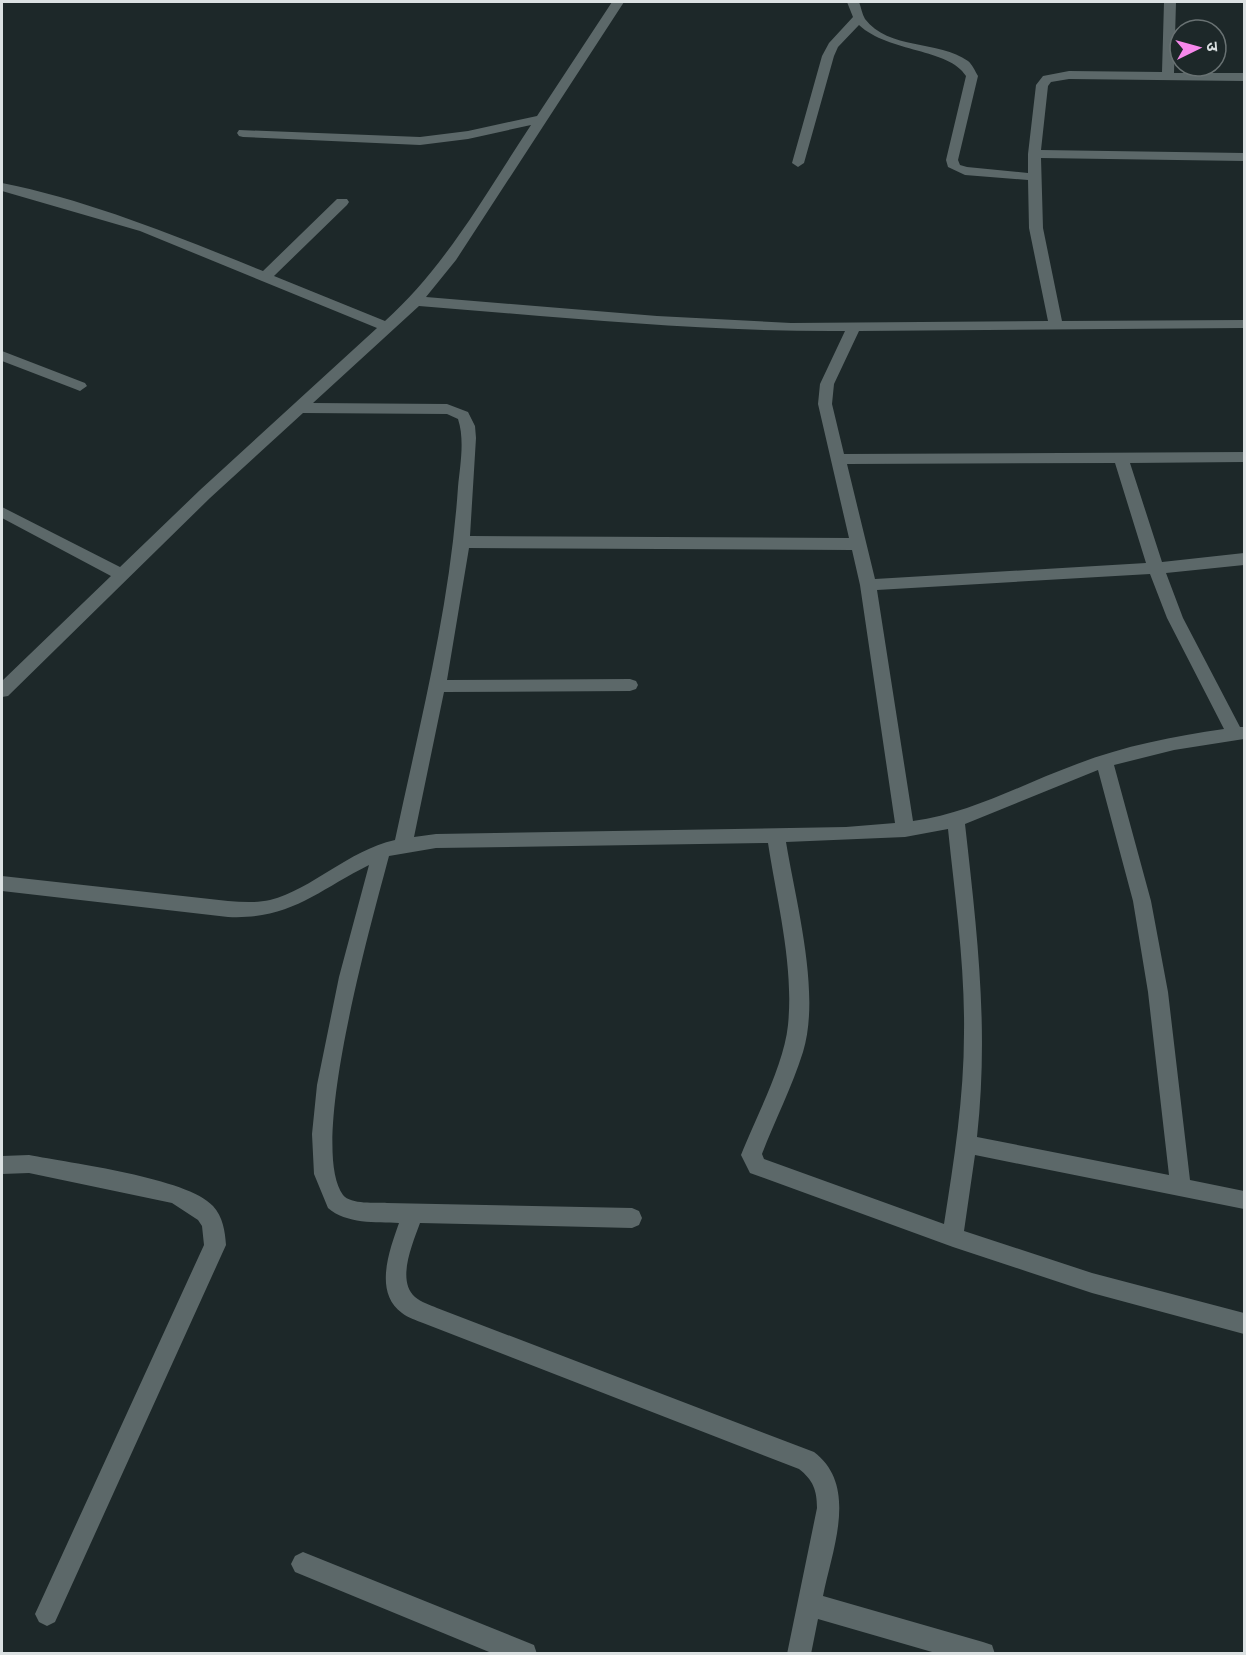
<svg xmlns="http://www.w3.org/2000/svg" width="1246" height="1655" font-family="'Asap Condensed','Noto Sans Devanagari',sans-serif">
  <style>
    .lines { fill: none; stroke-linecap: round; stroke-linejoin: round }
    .minor { fill: #5c6869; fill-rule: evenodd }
  </style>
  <rect width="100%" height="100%" fill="#1d2829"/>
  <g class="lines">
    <!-- minor -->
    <path class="minor" d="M612,2H624L456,260L426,297L657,316L791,323L1048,321L1029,228L1028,180L965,175L948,167L946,160L966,76C949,48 889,53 859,25L838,47L834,56L804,163L798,167L792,163L822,56L829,43L853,17L847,2H859C861,7 862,14 865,19C888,50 939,40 968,61C972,64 975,71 978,76L958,160L960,165L967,167L1028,173V154L1036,85L1043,76L1069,71L1162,72L1164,2H1176L1174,73H1244V81L1069,79L1051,82L1048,86L1041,150L1244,153V161L1041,158L1043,228L1062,321L1244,320V328L859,331L834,384L832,404L844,454L1244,452V462L1130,463L1162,562L1244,553V565L1166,573L1183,618L1240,727H1244V739L1174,750L1114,765L1151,901L1168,992L1190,1180L1244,1191V1209L975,1155L964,1231L1092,1273L1244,1313V1334L1092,1293L953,1247L750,1173L741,1155C756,1117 784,1065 788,1025C794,965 777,902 768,843L436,848L389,856C373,917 307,1146 343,1195C351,1205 376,1202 387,1203L632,1208L639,1211L642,1218L639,1225L632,1228L420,1223C413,1243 396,1280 415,1297C421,1302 430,1305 437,1308L814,1452C859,1486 832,1550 823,1596L983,1642L992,1645L995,1654H939L818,1619L811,1654H787L817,1508C817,1490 813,1480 799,1469L423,1323C416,1320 408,1318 402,1313C373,1292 390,1249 399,1223C376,1222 346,1224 328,1208L314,1174L312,1134L317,1085L339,977L369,865C317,891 290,920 228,917L2,891V876L228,901C242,902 256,903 270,900C313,889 347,851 395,840C420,723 450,607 458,487C460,466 465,440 458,419L447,414L303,413L210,498L8,696L2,697V681L111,576L2,518V507L120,567L200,490L377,328L140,231L2,191V183C92,201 178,237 263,271L337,199H347L349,202L347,205L274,276L385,321C446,266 486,193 531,125L468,139L420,145L243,137L239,136L237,133L239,130L420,137L468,131L537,116ZM419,306C561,317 703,332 845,331L820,384L818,404L849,538L470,536L476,438L475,426L468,412L447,404L313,403ZM1115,463L1146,563L875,579L847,464ZM469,548L852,550L860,585L895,823L846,827L436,834L414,837L444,692L630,691L636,689L638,685L636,681L630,679L447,680ZM1150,574L1167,618L1224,729C1174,736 1124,746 1077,764C1022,784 972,813 913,821L877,590ZM1098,770L1133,901L1148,992L1169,1175L977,1137C989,1028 977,931 965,824ZM948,829C955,897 965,965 964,1033C964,1097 954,1161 944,1224L764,1159L762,1154C775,1120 792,1087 803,1052C821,993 796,903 786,842L905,837Z
      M2,351L85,383L87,386L80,391L75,389L2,361Z
      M29,1155C70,1163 188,1178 213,1206C223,1217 225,1231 226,1245L55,1622L47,1626L39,1622L35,1614L204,1245L202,1226L198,1220L172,1203L29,1173L2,1174V1156Z
      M303,1552L534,1645L537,1654H494L295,1572L291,1564L295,1556Z"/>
  </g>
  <!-- border -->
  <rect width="1246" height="1655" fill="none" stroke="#dbe1e2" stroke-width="6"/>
  <!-- north arrow -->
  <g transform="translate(1198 48) rotate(85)"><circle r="28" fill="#1d2829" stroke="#697273" stroke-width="1.5"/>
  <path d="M0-4.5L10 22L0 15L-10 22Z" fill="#f788ec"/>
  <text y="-9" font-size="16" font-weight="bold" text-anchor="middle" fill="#dbe1e2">उ</text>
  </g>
</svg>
